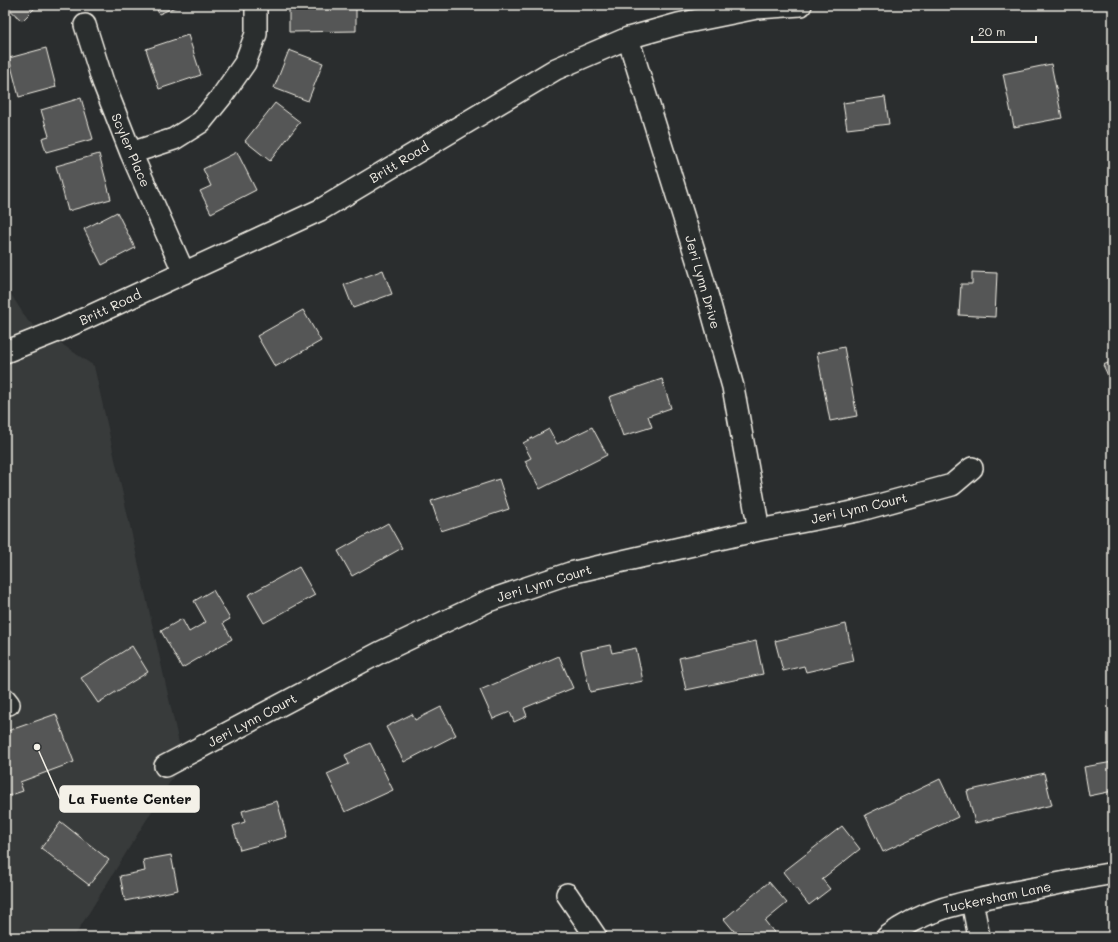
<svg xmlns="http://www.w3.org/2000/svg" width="1118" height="942" font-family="Mali,sans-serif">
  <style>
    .built { fill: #373a3a }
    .building { fill: #555756; stroke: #f4f1e8 }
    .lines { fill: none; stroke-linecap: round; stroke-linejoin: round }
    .minor-casing { stroke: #f4f1e8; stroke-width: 24 }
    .minor { stroke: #2a2d2e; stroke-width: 21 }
    .labels { text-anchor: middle; stroke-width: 3; stroke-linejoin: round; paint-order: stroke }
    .street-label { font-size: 13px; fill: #f4f1e8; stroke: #2a2d2e }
    .leader { fill: none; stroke: #f4f1e8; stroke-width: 1.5 }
    .callout-dot { fill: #f4f1e8; stroke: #2a2d2e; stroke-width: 1.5 }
    .callout { fill: #f4f1e8; stroke: #f4f1e8; stroke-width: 1.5 }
    .callout-label { font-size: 14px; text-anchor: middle; font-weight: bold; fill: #111 }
  </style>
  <rect width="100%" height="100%" fill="#2a2d2e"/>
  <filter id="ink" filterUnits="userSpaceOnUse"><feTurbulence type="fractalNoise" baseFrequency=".025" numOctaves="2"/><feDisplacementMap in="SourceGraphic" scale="8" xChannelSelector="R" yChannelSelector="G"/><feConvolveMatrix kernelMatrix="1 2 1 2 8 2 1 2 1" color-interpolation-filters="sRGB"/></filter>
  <g filter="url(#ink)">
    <!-- built -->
    <path class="built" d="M5,285L28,321L94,366L183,761L74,937H5Z"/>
    <!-- building -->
    <path class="building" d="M5,5H38L22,21Z
      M155,5H180L159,14Z
      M289,5H356V31L289,32Z
      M188,35L201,75L159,89L146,49Z
      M46,48L56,87L19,97L9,58Z
      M289,50L323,63L308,101L274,88Z
      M1051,64L1062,118L1014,127L1003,74Z
      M885,97L889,124L847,129L843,103Z
      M81,98L93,139L46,152L42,138L49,136L41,110Z
      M275,103L300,122L270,161L245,141Z
      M237,152L256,190L211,213L200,191L211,186L203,169Z
      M99,154L111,199L68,211L56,166Z
      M117,212L135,248L102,265L84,229Z
      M383,270L392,294L353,308L344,285Z
      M972,272L997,273L995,317L959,315L961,284H972Z
      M303,310L321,341L275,367L257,336Z
      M844,347L857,416L830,421L817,353Z
      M1113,361V386L1103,365Z
      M662,379L671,408L648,416L652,427L623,436L609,397Z
      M592,427L607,455L540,489L525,461L531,458L523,443L549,429L557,444Z
      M499,479L509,509L441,531L431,501Z
      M388,523L402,548L352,576L338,551Z
      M299,567L315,595L264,623L248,595Z
      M213,590L230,619L223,623L232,639L182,668L161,631L182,619L189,632L206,622L194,601Z
      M846,624L854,661L806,672L804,666L783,671L775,641Z
      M756,641L763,674L686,690L679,658Z
      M610,645L612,653L636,648L643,681L590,692L581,651Z
      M132,646L148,672L98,703L81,678Z
      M559,656L573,688L524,708L527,716L514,722L510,712L493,719L480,690Z
      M441,707L456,735L404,762L386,727L412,714L415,720Z
      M56,714L74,762L20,782L23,791L5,797V732Z
      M370,743L393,790L345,812L327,774L349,764L345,755Z
      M1113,762V791L1089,796L1084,767Z
      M1044,773L1052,805L975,823L967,791Z
      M940,779L958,817L883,852L865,815Z
      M277,801L287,837L240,850L233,826L245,822L242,811Z
      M61,822L109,860L89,885L41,848Z
      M842,826L860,849L822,879L830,889L809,905L783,872Z
      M171,855L178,890L125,901L120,876L145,871L143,860Z
      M769,882L787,903L765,921L777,936L775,937H739L724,919Z"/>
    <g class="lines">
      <!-- minor casing -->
      <g class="minor-casing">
        <path id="minor" d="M85,25L103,82L131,153L184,273
          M628,38L702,276L733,387L759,530
          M131,153L174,139L201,122L222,96L245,63L256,34V5
          M5,352L60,330L320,210L556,69L628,38L678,24L757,8L801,5
          M5,699L9,704
          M165,766L379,653L488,601L570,573L759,530L857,511L952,485L972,468
          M567,894L596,937
          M972,901L979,937
          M887,937C924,908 970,901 1015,892C1047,886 1080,879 1113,873"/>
      </g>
      <!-- minor -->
      <use href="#minor" class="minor"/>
    </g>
  </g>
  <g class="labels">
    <!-- street labels -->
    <g class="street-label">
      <text transform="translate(131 150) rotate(67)" y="5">Scyler Place</text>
      <text transform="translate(399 162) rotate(-31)" y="5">Britt Road</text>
      <text transform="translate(703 282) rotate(74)" y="5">Jeri Lynn Drive</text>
      <text transform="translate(110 307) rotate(-25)" y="5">Britt Road</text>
      <text transform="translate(859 508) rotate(-13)" y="5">Jeri Lynn Court</text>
      <text transform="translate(544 583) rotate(-17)" y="5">Jeri Lynn Court</text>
      <text transform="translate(252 720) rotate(-28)" y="5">Jeri Lynn Court</text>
      <text transform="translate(997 897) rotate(-12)" y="5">Tuckersham Lane</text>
    </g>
  </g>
  <!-- callouts -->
  <path class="leader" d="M37 747L60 799"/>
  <circle class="callout-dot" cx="37" cy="747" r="4"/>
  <rect class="callout" x="60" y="786" width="139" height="26" rx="4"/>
  <g class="callout-label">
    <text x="130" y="804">La Fuente Center</text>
  </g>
  <!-- margin -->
  <rect width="1118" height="942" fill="none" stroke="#2a2d2e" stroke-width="20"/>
  <rect x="10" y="10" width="1098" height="922" fill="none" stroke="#f4f1e8" stroke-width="1.5" filter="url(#ink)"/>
  <!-- scale -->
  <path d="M972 36v6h64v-6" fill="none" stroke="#f4f1e8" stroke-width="2"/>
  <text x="978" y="36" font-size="12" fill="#f4f1e8" stroke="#2a2d2e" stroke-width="3" paint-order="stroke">20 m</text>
</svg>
